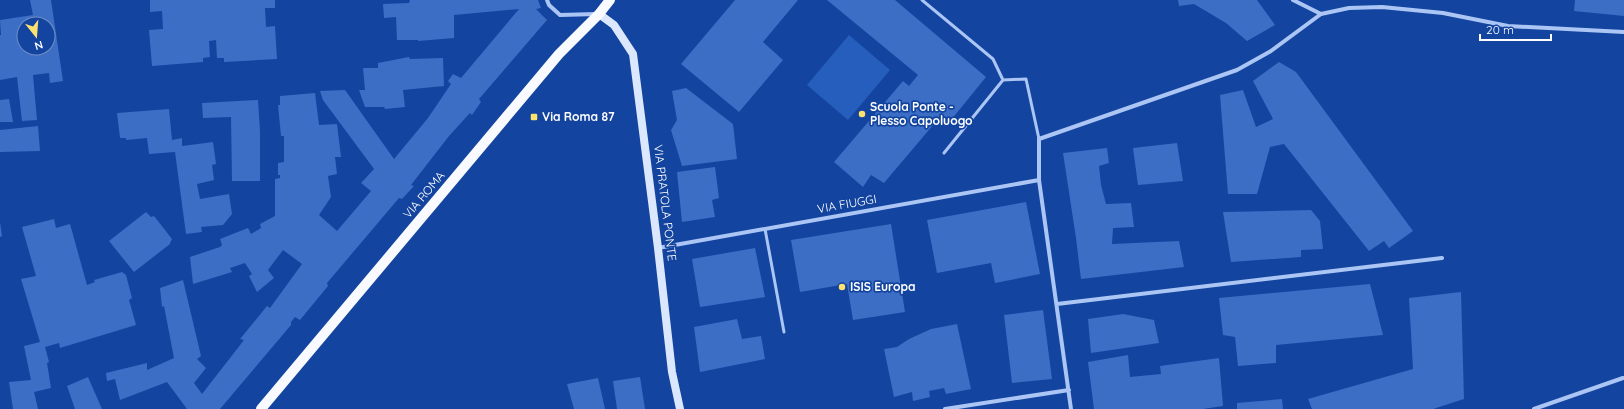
<svg xmlns="http://www.w3.org/2000/svg" width="1624" height="409" font-family="Quicksand,sans-serif">
  <style>
    .green { fill: #265ebd }
    .building { fill: #3c6ec5; fill-rule: evenodd }
    .lines { fill: none; stroke-linecap: round; stroke-linejoin: round }
    .service { stroke: #abc6f4; stroke-width: 3 }
    .minor { stroke: #abc6f4; stroke-width: 4 }
    .secondary { stroke: #dbe7fd; stroke-width: 8 }
    .primary { stroke: #f8faff; stroke-width: 10 }
    .poi-dot { fill: #ffe16e; stroke: #13449f; stroke-width: 1.5 }
    .labels { text-anchor: middle; stroke-width: 3.5; stroke-linejoin: round; paint-order: stroke }
    .poi-label { font-size: 12px; font-weight: bold; fill: #fff; stroke: #13449f; text-anchor: start }
    .street-label { font-size: 12px; fill: #fff; stroke: #13449f }
  </style>
  <rect width="100%" height="100%" fill="#13449f"/>
  <!-- green -->
  <path class="green" d="M849,35L890,70L848,120L807,85Z"/>
  <!-- building -->
  <path class="building" d="M30,0H51L63,81L50,83L49,73L33,75L37,120L22,121L17,77L0,80V35H1L0,20L33,15ZM24,24H48V48H24Z
    M150,0H275V8H265L266,27L275,26L277,59L224,62V58H217L216,40L209,41L210,57L203,58V62L152,66L149,30L163,29L162,11L150,12Z
    M410,0H538L541,8L536,9L547,20L479,99L481,102L472,115L470,113L449,136L411,185L414,186L402,199L399,198L327,283L328,286L300,320L295,317L291,322V325L220,409H187L167,382L120,400L115,379L107,381L106,373L147,363V370L174,358L164,306L162,307L160,288L183,280L201,356L197,359L206,368L194,383L202,394L244,340L240,339L267,306L270,308L302,264L283,250L268,270L274,278L257,292L249,276L252,274L245,263L230,268L232,272L193,284L190,257L220,247L222,245L220,239L248,228L251,234L261,228L260,224L275,216V179L280,178V175H278V163L284,162V136H281L278,105H280V96L315,93L319,125L337,124L341,157H335L337,174L328,176L331,197L319,215L337,231L371,191L361,183L374,169L323,100L320,91L345,90L394,159L428,118L451,84L448,81L453,74L461,78L519,9L454,15V38L418,41V40H397L396,17L384,18L383,4L409,3Z
    M735,0H798L763,42L783,60L739,112L681,64Z
    M827,0H895L986,77L947,125L939,118L884,183L871,175L863,187L834,162L903,81L909,86L918,75Z
    M1178,0H1257L1275,25L1247,41L1226,23L1194,4L1179,6Z
    M1575,0H1624V16L1574,11Z
    M409,57L410,59L443,58L444,86L403,90L405,107L385,109L384,107H365L359,90H365L363,68H378V63Z
    M1279,62L1296,72L1413,231L1389,248L1384,241L1369,251L1284,144L1270,147L1257,194H1228L1220,95L1243,90L1256,127L1273,119L1253,81Z
    M686,88L733,124L737,159L682,166L671,130L677,120L672,91Z
    M9,99L13,122H0V100Z
    M258,100L260,131V181H232L231,117L203,118L202,103Z
    M169,109L172,140L182,138V146L213,142L216,164L212,165L214,180L197,184L200,199L229,194L232,214L223,225L201,227L202,232L186,234L175,152L149,154L147,138L126,140V138H120L117,113Z
    M38,126L40,151L0,152V130Z
    M1177,143L1183,181L1138,185L1133,148Z
    M1107,148L1109,163L1099,166L1101,185L1106,204L1131,203L1134,227L1113,228L1112,244L1179,241L1184,267L1081,279L1076,238L1063,153Z
    M715,167L719,198L712,200L715,217L682,222L677,172Z
    M1026,202L1040,274L995,283L991,263L937,273L927,220Z
    M1311,210L1320,221L1323,249L1301,250V257L1231,262L1223,212Z
    M146,212L151,217L154,216L172,239L170,243V244L134,272L109,241Z
    M54,219L56,228L70,224L87,285L95,282L94,280L122,272L126,275L132,298L129,300L136,325L60,348L59,343L45,347L49,362L47,363L51,388L34,392L38,409H13L9,382L31,380L24,346L40,342L21,279L36,276L22,227Z
    M0,222L2,236L0,237Z
    M891,224L905,312L853,320L847,284L800,292L791,240Z
    M755,248L765,297L700,307L692,259Z
    M1370,284L1383,335L1276,345V363L1238,366L1235,337L1223,335L1219,298Z
    M1461,292L1464,399L1433,409H1312L1308,399L1413,369L1409,298Z
    M1043,310L1052,379L1012,383L1004,315Z
    M1123,314L1154,320L1159,343L1091,353L1088,319Z
    M737,319L742,339L761,336L765,359L700,372L694,327Z
    M957,324L971,389L946,394L944,388L929,391L930,397L913,401L912,392L894,397L884,349L897,347L909,339L931,329Z
    M1128,355L1130,377L1161,374L1160,366L1219,358L1223,406L1203,409H1094L1088,362Z
    M88,377L102,409H75L67,386Z
    M640,377L645,409H617L613,381Z
    M598,378L605,409H574L567,384Z
    M1282,399L1283,409H1237V403Z"/>
  <g class="lines">
    <!-- service -->
    <path class="service" d="M922,0L993,59L1003,80
      M944,153L1003,80L1026,79L1039,139
      M765,229L784,332"/>
    <!-- minor -->
    <path class="minor" d="M547,0L549,5L560,15L596,14
      M1293,0L1321,14L1349,8L1382,7L1443,13L1508,26L1624,32
      M658,248L1039,180
      M1057,304L1442,258
      M945,409L1069,390
      M1071,409L1039,180V139L1237,70L1271,51L1321,14
      M1534,409L1623,378"/>
    <!-- secondary -->
    <path class="secondary" d="M599,14L614,25L633,54L658,248L672,372L680,409"/>
    <!-- primary -->
    <path class="primary" d="M261,409L559,54L599,14L610,0"/>
  </g>
  <!-- markers -->
  <g class="poi-dot">
    <circle cx="862" cy="114" r="4"/>
    <rect x="530" y="113" width="8" height="8" rx="2"/>
    <circle cx="842" cy="287" r="4"/>
  </g>
  <g class="labels">
    <!-- poi labels -->
    <g class="poi-label">
      <text x="870" y="111">Scuola Ponte -<tspan x="870" dy="14">Plesso Capoluogo</tspan></text>
      <text x="542" y="121">Via Roma 87</text>
      <text x="850" y="291">ISIS Europa</text>
    </g>
    <!-- street labels -->
    <g class="street-label">
      <text transform="translate(424 195) rotate(-50)" y="4">VIA ROMA</text>
      <text transform="translate(665 203) rotate(83)" y="4">VIA PRATOLA PONTE</text>
      <text transform="translate(847 204) rotate(-10)" y="4">VIA FIUGGI</text>
    </g>
  </g>
  <!-- north arrow -->
  <g transform="translate(36 36) rotate(163)"><circle r="19" fill="#13449f" stroke="#718fc5"/>
  <path d="M0-3L7 15L0 10L-7 15Z" fill="#ffe16e"/>
  <text y="-6" font-size="11" font-weight="bold" text-anchor="middle" fill="#ffffff">N</text>
  </g>
  <!-- scale -->
  <path d="M1480 34v6h71v-6" fill="none" stroke="#ffffff" stroke-width="2"/>
  <text x="1486" y="34" font-size="12" fill="#ffffff" stroke="#13449f" stroke-width="3" paint-order="stroke">20 m</text>
</svg>
